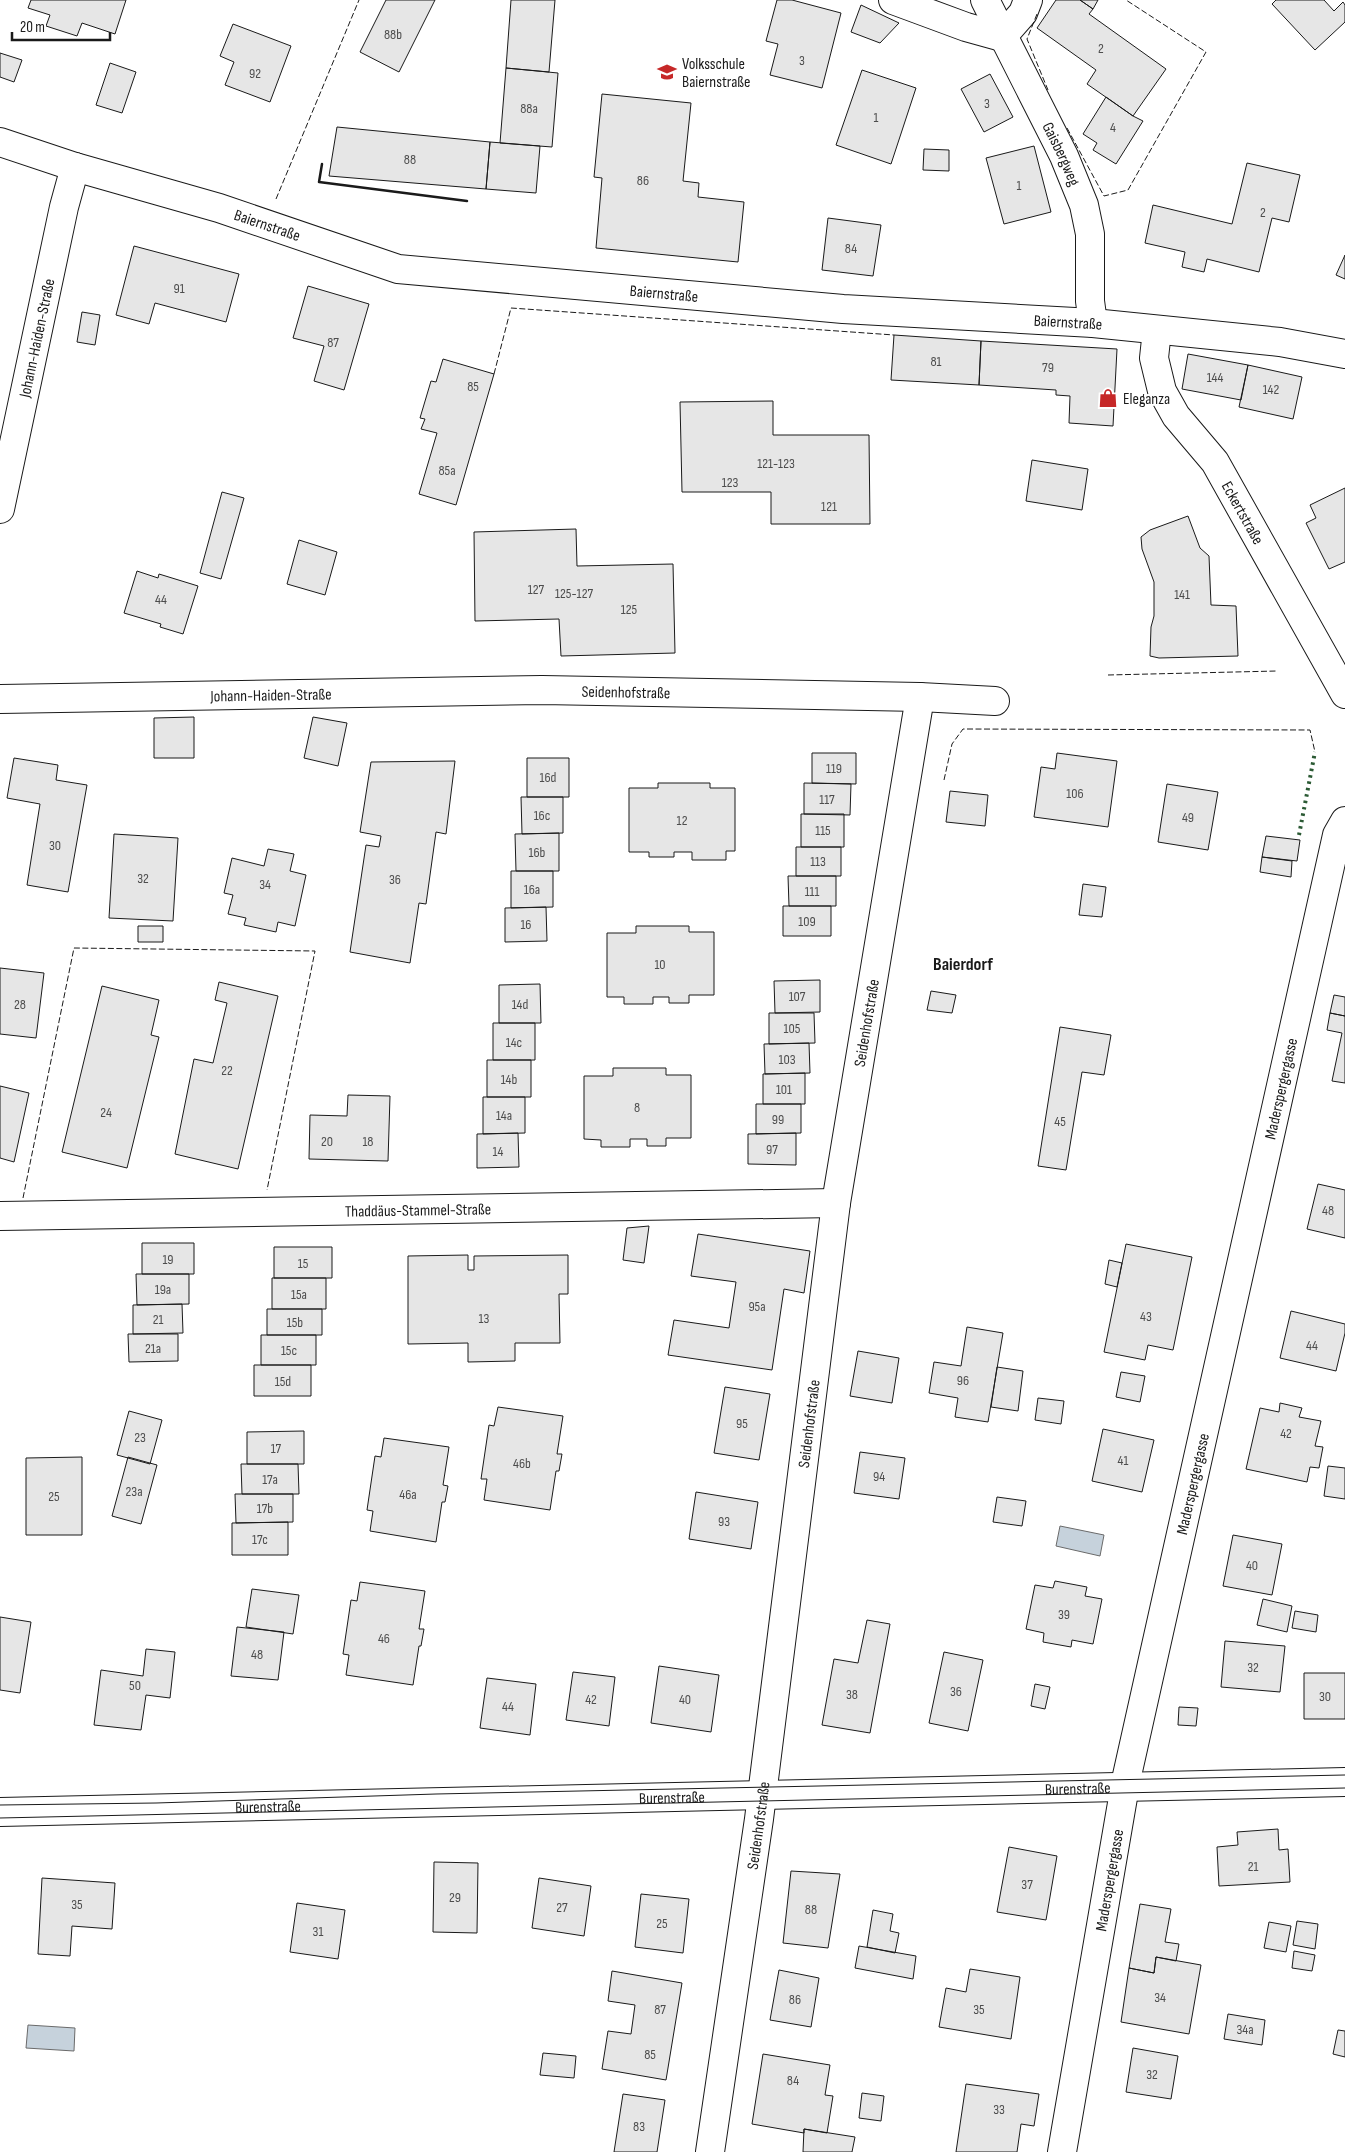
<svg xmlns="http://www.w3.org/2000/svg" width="1345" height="2152" font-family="'Sofia Sans Condensed',sans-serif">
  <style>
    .water { fill: #c6d2dc; stroke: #6a6a6a }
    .building { fill: #e6e6e6; stroke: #1a1a1a }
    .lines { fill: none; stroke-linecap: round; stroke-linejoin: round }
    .minor-casing { stroke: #1a1a1a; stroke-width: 30 }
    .tertiary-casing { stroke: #1a1a1a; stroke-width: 30 }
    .minor { stroke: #fff; stroke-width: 28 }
    .tertiary { stroke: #fff; stroke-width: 28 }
    .tram { stroke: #1a1a1a; stroke-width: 1 }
    .hedge { stroke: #2b5a34; stroke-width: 4; stroke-dasharray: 2.5 4; stroke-linecap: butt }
    .fence { stroke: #1a1a1a; stroke-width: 1; stroke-dasharray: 6 2.5; stroke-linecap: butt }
    .wall { stroke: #1a1a1a; stroke-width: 2.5 }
    .labels { text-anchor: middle; stroke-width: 4; stroke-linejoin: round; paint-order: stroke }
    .number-label { font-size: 14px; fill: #4d4d4d }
    .poi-label { font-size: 16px; fill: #1a1a1a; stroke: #fff; text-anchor: start }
    .street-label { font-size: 16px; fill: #1a1a1a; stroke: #fff }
    .neighbourhood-label { font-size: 18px; font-weight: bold; fill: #1a1a1a; stroke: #fff }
  </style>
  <rect width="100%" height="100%" fill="#fff"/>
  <!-- water -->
  <path class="water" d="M1060,1526L1104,1535L1100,1556L1056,1546Z
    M28,2025L75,2028L74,2051L26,2048Z"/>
  <!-- building -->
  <path class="building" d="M31,0H126L115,34L82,23L77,36L46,26L50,15L28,8Z
    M386,0H435L399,72L360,52Z
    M511,0H555L549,72L506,68Z
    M777,0H792L841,13L822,88L770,75L778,44L766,41Z
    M1056,0H1080L1093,9L1089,14L1166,69L1133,116L1087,84L1096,70L1037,28Z
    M1080,0H1098L1093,9Z
    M1276,0H1324L1334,11L1343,2L1345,5V22L1315,50L1272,4Z
    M861,5L899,23L880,43L851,32Z
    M233,24L291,46L270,102L225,85L234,62L220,56Z
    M0,53L22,60L14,82L0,77Z
    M110,63L136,72L122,113L96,105Z
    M506,68L558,73L552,147L500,143Z
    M862,70L916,88L891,164L836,145Z
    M990,74L1013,117L984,132L961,89Z
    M602,94L691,103L683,181L699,183L698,197L744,202L738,262L596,248L602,178L594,177Z
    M1106,97L1133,116L1143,121L1116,164L1093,150L1097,143L1083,134Z
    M337,127L490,142L486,189L329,176Z
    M490,142L540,146L536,193L486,189Z
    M1034,146L1051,212L1004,224L986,158Z
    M924,149L949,150V171L923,170Z
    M1247,163L1300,175L1289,222L1272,218L1259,272L1207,259L1204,272L1182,267L1185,252L1145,243L1153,205L1232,224Z
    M828,218L881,225L873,276L822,270Z
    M134,246L239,274L226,322L155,303L149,324L116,315Z
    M1345,255V279L1336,275Z
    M308,286L369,304L344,390L314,381L324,346L293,338Z
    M82,312L100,315L95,345L77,342Z
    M894,335L981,341L979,385L891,380Z
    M981,341L1117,349L1113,426L1069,423L1070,396L1056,395V390L979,385Z
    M1188,354L1248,365L1241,400L1182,389Z
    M443,359L494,374L456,505L419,494L437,433L421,429L425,419L420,418L431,381L436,382Z
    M1248,365L1302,377L1293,419L1239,407Z
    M773,401V435H869L870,524H771V492H682L680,402Z
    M1032,460L1088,469L1082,510L1026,501Z
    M1345,488V562L1329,569L1306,523L1316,518L1310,505Z
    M222,492L244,498L221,579L200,573Z
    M1188,516L1200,548L1209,556L1211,605L1236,606L1238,656L1159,658L1150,656L1151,627L1154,616V582L1142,549L1141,537L1150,530Z
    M576,529L577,566L673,564L675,653L561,656L559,619L475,621L474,532Z
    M299,540L337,552L325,595L287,584Z
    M137,571L158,578L159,574L198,586L183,634L160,627L161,624L124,613Z
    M194,717V758H154V718Z
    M313,717L347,723L338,766L304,758Z
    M812,753H856V784L812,783Z
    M1057,753L1117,761L1108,827L1034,817L1041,767L1055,769Z
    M14,758L58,765L56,780L87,785L68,892L27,885L40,804L7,798Z
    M527,758H569V797H527Z
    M455,761L446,834L436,832L426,904L419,903L410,963L350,952L366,845L379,847L381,836L360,832L371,762Z
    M658,783H710V788H735V851H726V860H692V852H674V857H649V852H629V788H658Z
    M804,783L851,784L850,815L804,814Z
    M1167,784L1218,792L1208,850L1158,842Z
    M950,791L988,795L985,826L946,822Z
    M521,797H563V833L522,834Z
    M801,814H844V847H801Z
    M559,833V871H516L515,834Z
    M114,834L178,838L173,921L109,918Z
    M1266,836L1300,840L1297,861L1262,857Z
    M796,847H841V876H796Z
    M268,849L294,854L290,871L306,875L295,926L278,922L276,932L244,925L246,918L228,914L233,895L224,893L232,858L264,866Z
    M1262,857L1292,861L1291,877L1260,872Z
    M511,871H553V907L511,908Z
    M788,876H836V906H789Z
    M1083,884L1106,887L1102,917L1079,915Z
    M783,906H831V936H783Z
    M546,907L547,941L505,942V908Z
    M138,926H163V942H138Z
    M636,926H689V932H714V995H689V1003H669V997H653V1004H624V997H607V933H636Z
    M0,968L44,973L36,1038L0,1034Z
    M820,980V1012L775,1013L774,981Z
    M219,982L278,996L238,1169L175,1154L194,1059L213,1063L227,1003L215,1000Z
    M540,984L541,1023H499V985Z
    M102,986L159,1000L151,1035L159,1037L127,1168L62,1152Z
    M931,991L956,995L952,1013L927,1010Z
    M1334,995L1345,997V1016L1330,1013Z
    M769,1013H814L815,1043L769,1044Z
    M1330,1013L1345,1016V1083L1332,1081L1342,1033L1327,1030Z
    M493,1023H535V1060H493Z
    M1060,1027L1111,1035L1104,1075L1082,1072L1066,1170L1038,1166Z
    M809,1043L810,1073L765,1074L764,1044Z
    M487,1060H531V1097H487Z
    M613,1068H666V1075H691V1138H666V1146H647V1139H630V1147H601V1140L584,1139V1076H613Z
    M805,1073V1104H763V1074Z
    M0,1086L29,1093L14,1162L0,1158Z
    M348,1095L390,1096L388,1161L309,1159L310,1115L347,1116Z
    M483,1097H525V1133L483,1134Z
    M756,1104H801V1133L756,1134Z
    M518,1133L519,1167L477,1168V1134Z
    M796,1133V1165L748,1164V1134Z
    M1318,1184L1345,1190V1238L1307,1229Z
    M649,1226L644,1263L623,1260L627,1228Z
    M698,1234L810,1251L804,1293L784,1289L772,1370L668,1355L674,1320L729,1328L736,1282L691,1276Z
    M142,1243H194V1274H142Z
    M1126,1244L1192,1257L1173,1350L1148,1345L1145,1360L1104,1352Z
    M274,1247H332V1278H274Z
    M468,1255V1270H474V1256L568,1255V1294H559L560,1343H515V1361L468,1362V1343L408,1344V1256Z
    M1109,1260L1122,1263L1117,1287L1105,1284Z
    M136,1274H189V1304L137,1305Z
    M272,1278H326V1309H272Z
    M182,1304L183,1333L133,1334V1305Z
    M267,1309H322V1335H267Z
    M1291,1311L1345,1324V1333L1336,1371L1280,1358Z
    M967,1327L1003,1333L988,1422L955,1417L958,1398L929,1393L934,1362L961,1366Z
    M128,1334H178V1361L129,1362Z
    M261,1335H316V1365H261Z
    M858,1351L899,1358L892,1403L850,1396Z
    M254,1365H311V1396H254Z
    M997,1367L1023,1371L1018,1411L991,1407Z
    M1121,1372L1145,1376L1140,1402L1116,1397Z
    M725,1387L770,1394L759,1460L714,1453Z
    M1038,1398L1064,1401L1061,1424L1035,1420Z
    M1280,1403L1302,1408L1299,1417L1321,1421L1315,1446L1323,1447L1319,1468L1310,1467L1307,1482L1246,1469L1260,1408L1279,1412Z
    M498,1407L563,1416L557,1454H562L559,1471H556L550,1510L484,1500L487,1479H481L489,1425L494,1426Z
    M129,1411L162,1420L150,1464L117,1455Z
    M1103,1429L1154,1440L1142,1492L1092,1481Z
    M304,1431V1464H247V1432Z
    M384,1438L449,1447L443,1485L448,1486L445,1502H442L436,1542L370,1531L373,1511L367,1510L375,1456L381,1457Z
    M860,1452L905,1458L899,1499L854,1493Z
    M82,1457V1535H26V1458Z
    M128,1457L157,1465L141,1524L112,1516Z
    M241,1464H298L299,1494H242Z
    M1328,1466L1345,1468V1499L1324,1496Z
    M696,1492L758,1502L751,1549L689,1539Z
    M235,1494H293V1522L236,1523Z
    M997,1497L1026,1501L1022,1526L993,1522Z
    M288,1522V1555H232V1523Z
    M1233,1535L1282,1544L1272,1595L1223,1586Z
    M1055,1581L1087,1587L1085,1596L1102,1599L1093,1644L1072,1640L1071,1647L1043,1642L1044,1633L1026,1629L1035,1585L1053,1588Z
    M360,1582L425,1591L419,1629H424L421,1646H419L413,1685L346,1675L349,1655L343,1654L351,1600L357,1601Z
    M252,1589L299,1595L293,1634L246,1627Z
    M1263,1599L1292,1606L1287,1632L1257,1625Z
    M1295,1611L1318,1615L1316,1632L1292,1628Z
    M0,1617L31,1622L20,1693L0,1690Z
    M867,1620L890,1624L870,1733L822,1725L834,1659L858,1663Z
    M237,1627L284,1632L278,1680L231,1676Z
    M1225,1641L1285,1646L1280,1692L1221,1687Z
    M146,1649L175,1652L170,1698L146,1695L141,1730L94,1725L101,1670L143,1676Z
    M944,1652L983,1660L968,1731L929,1723Z
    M659,1666L719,1675L711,1732L651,1723Z
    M573,1672L615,1677L609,1726L566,1720Z
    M1304,1673H1345V1719H1304Z
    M487,1678L536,1684L530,1735L480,1728Z
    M1035,1684L1050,1687L1045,1709L1031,1706Z
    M1179,1707L1198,1708L1196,1726L1178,1725Z
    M1278,1829L1279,1850L1288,1849L1290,1882L1219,1886L1217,1847L1238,1845L1237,1832Z
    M1009,1847L1057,1856L1046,1920L997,1912Z
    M434,1862L478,1863L477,1933L433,1932Z
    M791,1871L840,1874L828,1948L783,1943Z
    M42,1878L115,1883L112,1929L72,1926L70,1956L38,1954Z
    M539,1878L591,1886L584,1936L532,1928Z
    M641,1894L689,1899L683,1953L635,1947Z
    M297,1903L345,1910L338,1959L290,1952Z
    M1140,1904L1171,1909L1165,1942L1179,1944L1176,1961L1156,1957L1154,1973L1129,1968Z
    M873,1910L893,1914L890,1931L899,1933L895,1953L867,1947Z
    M1297,1921L1318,1924L1315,1949L1293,1945Z
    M1269,1922L1291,1926L1286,1952L1264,1948Z
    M859,1946L916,1956L913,1979L855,1968Z
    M1294,1951L1315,1955L1312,1971L1292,1968Z
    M1156,1957L1201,1965L1189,2034L1121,2022L1129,1968L1154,1973Z
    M970,1969L1020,1977L1011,2039L939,2027L946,1988L966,1992Z
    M779,1970L819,1978L811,2027L770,2020Z
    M612,1971L682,1983L666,2080L602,2069L608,2031L631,2034L635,2005L608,2001Z
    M1228,2014L1265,2020L1262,2045L1224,2039Z
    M1338,2030L1345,2031V2057L1333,2054Z
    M1133,2048L1178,2056L1171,2099L1126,2092Z
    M543,2053L576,2056L574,2078L540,2075Z
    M763,2054L830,2065L825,2095L833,2096L827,2133L804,2129V2133L752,2124Z
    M966,2084L1039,2094L1034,2126L1021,2124L1017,2152H956Z
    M862,2093L884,2096L881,2121L859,2118Z
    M623,2094L665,2100L657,2152H614Z
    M804,2129L855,2137L852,2152H803Z"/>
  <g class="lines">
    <!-- minor casing -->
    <g class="minor-casing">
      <g id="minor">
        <path d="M893,0L966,27L1002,37"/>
        <path id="s1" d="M985,0L1064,156L1084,205L1090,234V301L1093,323"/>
        <path d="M1002,37L1023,13L1028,0"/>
        <path id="s2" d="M0,142L75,167L219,208L398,269L843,309L1093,323L1280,342L1345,354"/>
        <path id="s3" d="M1157,330L1154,358L1162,391L1176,416L1215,462L1345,694"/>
        <path id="s4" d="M0,509L64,207L75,167"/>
        <path id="s5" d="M0,699L542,690L920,697L995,701"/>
        <path id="s6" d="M0,1216L836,1203"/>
        <path id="s7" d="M710,2152L759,1819L836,1203L920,697"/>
        <path id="s8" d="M1062,2152L1126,1780L1337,835L1345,821"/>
      </g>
    </g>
    <!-- tertiary casing -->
    <g class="tertiary-casing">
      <g id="tertiary">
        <path id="s9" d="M0,1812L1345,1782"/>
      </g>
    </g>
    <!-- minor -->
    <use href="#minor" class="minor"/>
    <!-- tertiary -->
    <use href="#tertiary" class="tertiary"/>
    <!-- tram -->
    <path class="tram" d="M0,1805L156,1803L436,1794L1345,1775
      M0,1818L1345,1788"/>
    <!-- hedge -->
    <path class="hedge" d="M1299,835L1315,752"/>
    <!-- fence -->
    <path class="fence" d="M1037,14L1027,39L1048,90
      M1067,128L1104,196L1128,190L1206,52L1126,0
      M276,199L359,0
      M494,374L511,308L894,335
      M1108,675L1277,671
      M944,780L952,744L963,729L1310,730L1315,752
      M23,1198L74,948L315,951L267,1190"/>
    <!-- wall -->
    <path class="wall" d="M322,164L319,182L467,201"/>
  </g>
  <!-- icons -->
  <defs>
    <g id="school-bare" transform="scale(1.5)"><path d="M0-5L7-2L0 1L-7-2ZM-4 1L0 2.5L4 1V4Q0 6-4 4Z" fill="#c62828" stroke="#fff" stroke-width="2.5" paint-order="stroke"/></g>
    <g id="shop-bare" transform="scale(1.5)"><path d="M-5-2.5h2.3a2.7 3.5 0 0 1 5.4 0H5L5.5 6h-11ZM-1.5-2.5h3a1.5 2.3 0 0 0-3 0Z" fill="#c62828" stroke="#fff" stroke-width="2.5" paint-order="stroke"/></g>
  </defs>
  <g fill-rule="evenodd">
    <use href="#school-bare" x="667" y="72"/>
    <use href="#shop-bare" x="1108" y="398"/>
  </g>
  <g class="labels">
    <!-- number labels -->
    <g class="number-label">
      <text x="393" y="39">88b</text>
      <text x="1101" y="53">2</text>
      <text x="802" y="65">3</text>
      <text x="255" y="78">92</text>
      <text x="987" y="108">3</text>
      <text x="529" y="113">88a</text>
      <text x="876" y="122">1</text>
      <text x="1113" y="132">4</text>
      <text x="410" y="164">88</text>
      <text x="643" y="185">86</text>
      <text x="1019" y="190">1</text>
      <text x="1263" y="217">2</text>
      <text x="851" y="253">84</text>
      <text x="179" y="293">91</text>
      <text x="333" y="347">87</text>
      <text x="936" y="366">81</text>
      <text x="1048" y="372">79</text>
      <text x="1215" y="382">144</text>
      <text x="473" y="391">85</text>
      <text x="1271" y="394">142</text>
      <text x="776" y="468">121-123</text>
      <text x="447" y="475">85a</text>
      <text x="730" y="487">123</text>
      <text x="829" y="511">121</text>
      <text x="536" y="594">127</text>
      <text x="574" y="598">125-127</text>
      <text x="1182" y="599">141</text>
      <text x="161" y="604">44</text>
      <text x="629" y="614">125</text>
      <text x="834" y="773">119</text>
      <text x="548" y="782">16d</text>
      <text x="1075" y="798">106</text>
      <text x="827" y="804">117</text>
      <text x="542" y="820">16c</text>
      <text x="1188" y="822">49</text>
      <text x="682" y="825">12</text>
      <text x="823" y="835">115</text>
      <text x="55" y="850">30</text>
      <text x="537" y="857">16b</text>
      <text x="818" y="866">113</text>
      <text x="143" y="883">32</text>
      <text x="395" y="884">36</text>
      <text x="265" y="889">34</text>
      <text x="532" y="894">16a</text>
      <text x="812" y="896">111</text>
      <text x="807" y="926">109</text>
      <text x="526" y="929">16</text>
      <text x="660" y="969">10</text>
      <text x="797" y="1001">107</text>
      <text x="20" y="1009">28</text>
      <text x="520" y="1009">14d</text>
      <text x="792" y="1033">105</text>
      <text x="514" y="1047">14c</text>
      <text x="787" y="1064">103</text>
      <text x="227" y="1075">22</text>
      <text x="509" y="1084">14b</text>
      <text x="784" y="1094">101</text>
      <text x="637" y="1112">8</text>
      <text x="106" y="1117">24</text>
      <text x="504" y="1120">14a</text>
      <text x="778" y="1124">99</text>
      <text x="1060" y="1126">45</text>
      <text x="327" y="1146">20</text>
      <text x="368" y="1146">18</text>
      <text x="772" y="1154">97</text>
      <text x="498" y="1156">14</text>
      <text x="1328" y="1215">48</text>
      <text x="168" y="1264">19</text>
      <text x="303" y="1268">15</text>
      <text x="163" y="1294">19a</text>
      <text x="299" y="1299">15a</text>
      <text x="757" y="1311">95a</text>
      <text x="1146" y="1321">43</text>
      <text x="484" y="1323">13</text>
      <text x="158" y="1324">21</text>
      <text x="295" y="1327">15b</text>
      <text x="1312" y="1350">44</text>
      <text x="153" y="1353">21a</text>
      <text x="289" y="1355">15c</text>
      <text x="963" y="1385">96</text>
      <text x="283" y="1386">15d</text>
      <text x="742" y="1428">95</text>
      <text x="1286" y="1438">42</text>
      <text x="140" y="1442">23</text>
      <text x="276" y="1453">17</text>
      <text x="1123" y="1465">41</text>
      <text x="522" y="1468">46b</text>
      <text x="879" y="1481">94</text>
      <text x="270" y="1484">17a</text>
      <text x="134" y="1496">23a</text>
      <text x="408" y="1499">46a</text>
      <text x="54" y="1501">25</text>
      <text x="265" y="1513">17b</text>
      <text x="724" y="1526">93</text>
      <text x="260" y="1544">17c</text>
      <text x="1252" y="1570">40</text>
      <text x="1064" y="1619">39</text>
      <text x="384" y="1643">46</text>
      <text x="257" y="1659">48</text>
      <text x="1253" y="1672">32</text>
      <text x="135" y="1690">50</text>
      <text x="956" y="1696">36</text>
      <text x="852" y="1699">38</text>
      <text x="1325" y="1701">30</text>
      <text x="591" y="1704">42</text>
      <text x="685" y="1704">40</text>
      <text x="508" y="1711">44</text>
      <text x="1253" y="1871">21</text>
      <text x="1027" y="1889">37</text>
      <text x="455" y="1902">29</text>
      <text x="77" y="1909">35</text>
      <text x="562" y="1912">27</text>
      <text x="811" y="1914">88</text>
      <text x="662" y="1928">25</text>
      <text x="318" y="1936">31</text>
      <text x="1160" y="2002">34</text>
      <text x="795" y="2004">86</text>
      <text x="660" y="2014">87</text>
      <text x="979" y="2014">35</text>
      <text x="1245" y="2034">34a</text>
      <text x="650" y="2059">85</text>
      <text x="1152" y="2079">32</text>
      <text x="793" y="2085">84</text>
      <text x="999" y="2114">33</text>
      <text x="639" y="2131">83</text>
    </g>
    <!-- poi labels -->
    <g class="poi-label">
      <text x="682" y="69">Volksschule<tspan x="682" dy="18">Baiernstraße</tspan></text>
      <text x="1123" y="404">Eleganza</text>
    </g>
    <!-- street labels -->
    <g class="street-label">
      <text dy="6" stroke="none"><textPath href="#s1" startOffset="172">Gaisbergweg</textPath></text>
      <text dy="6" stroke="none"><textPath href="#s2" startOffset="280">Baiernstraße</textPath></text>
      <text dy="6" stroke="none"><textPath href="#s2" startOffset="685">Baiernstraße</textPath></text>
      <text dy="6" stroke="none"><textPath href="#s2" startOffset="1090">Baiernstraße</textPath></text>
      <text dy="6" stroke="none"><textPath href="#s4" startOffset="175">Johann-Haiden-Straße</textPath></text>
      <text dy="6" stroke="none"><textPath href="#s3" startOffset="209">Eckertstraße</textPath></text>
      <text dy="6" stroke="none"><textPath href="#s5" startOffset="626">Seidenhofstraße</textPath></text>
      <text dy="6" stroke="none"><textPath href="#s5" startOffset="271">Johann-Haiden-Straße</textPath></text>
      <text dy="6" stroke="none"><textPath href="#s7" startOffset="1140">Seidenhofstraße</textPath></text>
      <text dy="6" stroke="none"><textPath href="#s8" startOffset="1086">Maderspergergasse</textPath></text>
      <text dy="6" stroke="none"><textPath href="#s6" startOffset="418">Thaddäus-Stammel-Straße</textPath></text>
      <text dy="6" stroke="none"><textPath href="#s7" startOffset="735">Seidenhofstraße</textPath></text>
      <text dy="6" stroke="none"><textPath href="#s8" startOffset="681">Maderspergergasse</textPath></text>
      <text dy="6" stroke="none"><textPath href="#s9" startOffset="1078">Burenstraße</textPath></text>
      <text dy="6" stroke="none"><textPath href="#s9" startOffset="672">Burenstraße</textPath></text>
      <text dy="6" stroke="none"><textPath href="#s9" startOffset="268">Burenstraße</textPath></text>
      <text dy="6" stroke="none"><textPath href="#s7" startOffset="330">Seidenhofstraße</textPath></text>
      <text dy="6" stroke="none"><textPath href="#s8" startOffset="276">Maderspergergasse</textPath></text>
    </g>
    <!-- neighbourhood labels -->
    <g class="neighbourhood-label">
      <text x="963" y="970">Baierdorf</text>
    </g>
  </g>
  <!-- scale -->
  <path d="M12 32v8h98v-8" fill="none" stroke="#1a1a1a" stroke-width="2.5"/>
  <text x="20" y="32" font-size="15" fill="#1a1a1a" stroke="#ffffff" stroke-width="4" paint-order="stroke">20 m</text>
</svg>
